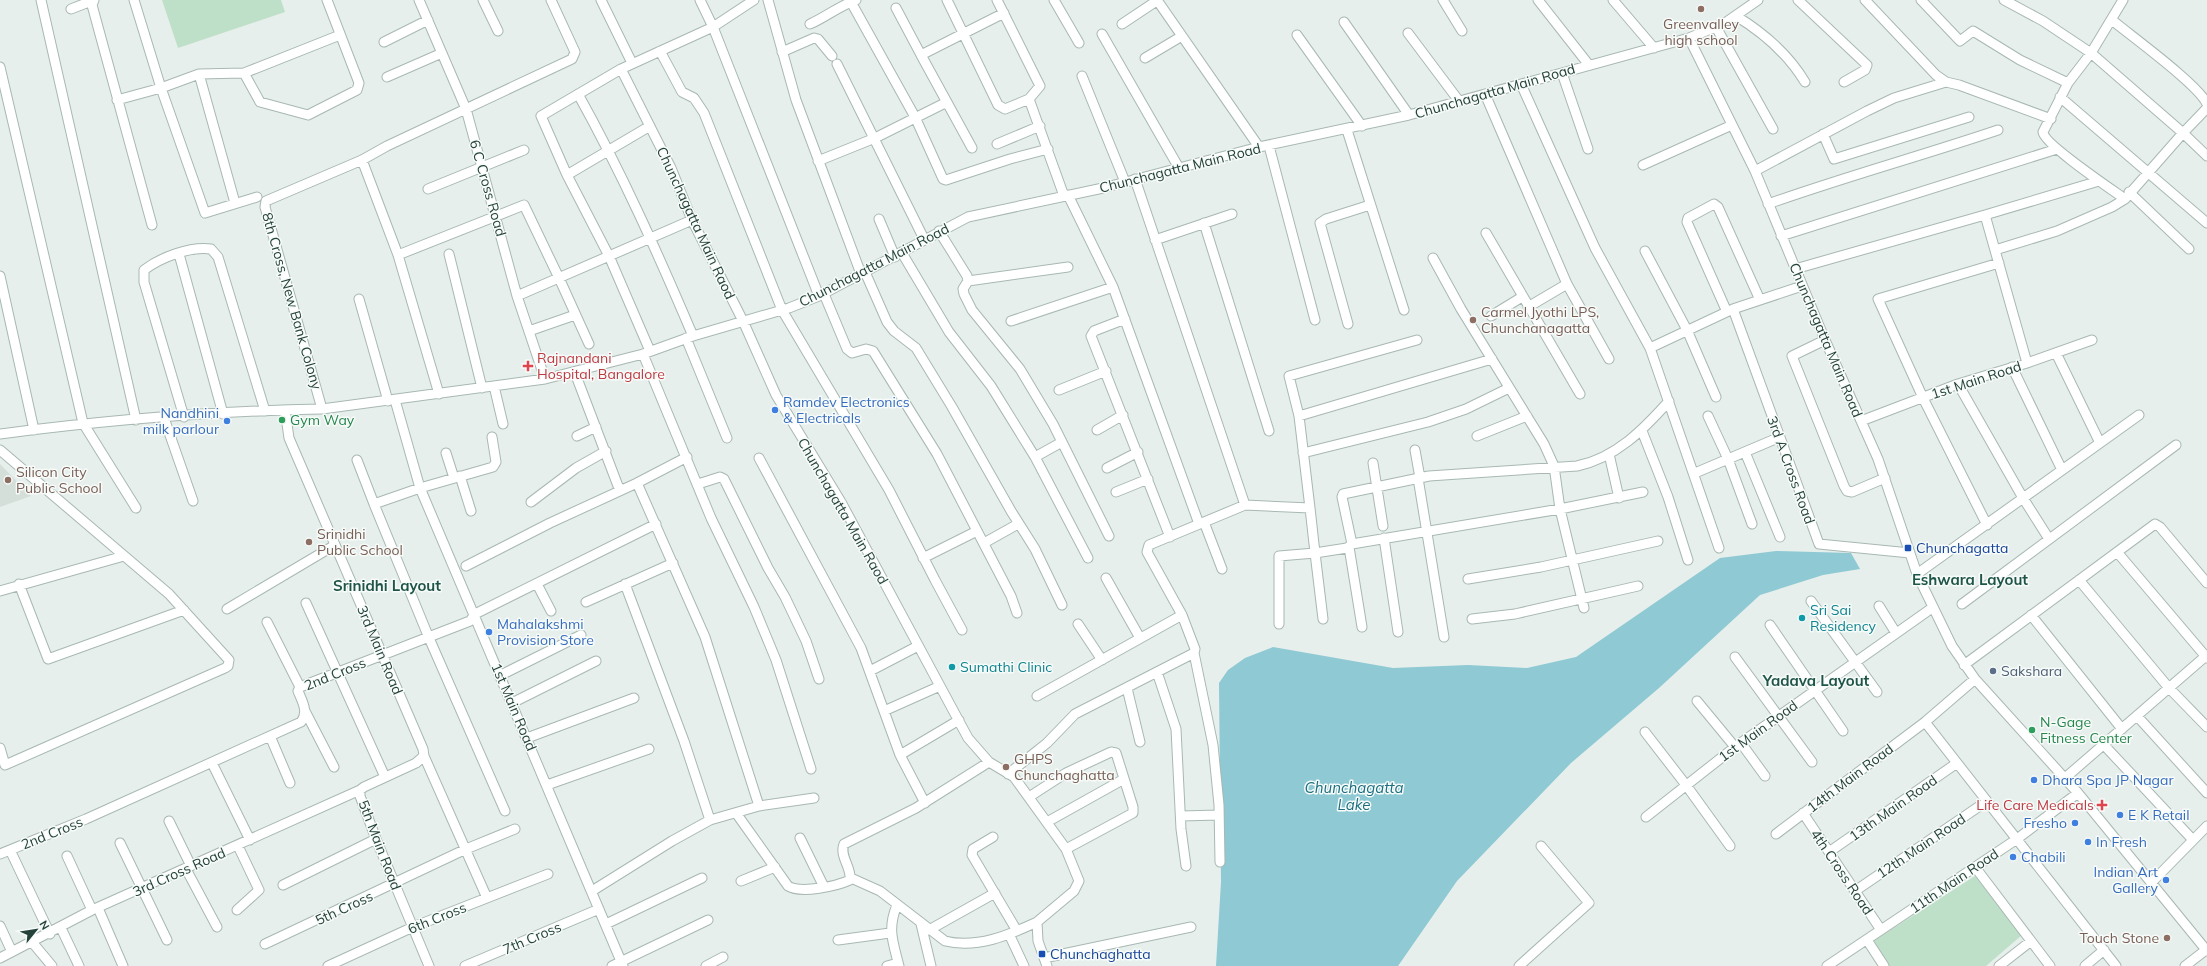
<svg xmlns="http://www.w3.org/2000/svg" width="2207" height="966" font-family="Mulish,sans-serif">
  <style>
    .built { fill: #d4dfda }
    .green { fill: #bfe0c8 }
    .water { fill: #8ec9d4 }
    .lines { fill: none; stroke-linecap: round; stroke-linejoin: round }
    .minor-casing { stroke: #a8b8b2; stroke-width: 11 }
    .minor { stroke: #fff; stroke-width: 9 }
    .education-dot { fill: #8d6e63; stroke: #f7fbf9; stroke-width: 1.5 }
    .health-dot { fill: #e0444e; stroke: #f7fbf9; stroke-width: 1.5 }
    .shop-dot { fill: #3f7fe0; stroke: #f7fbf9; stroke-width: 1.5 }
    .leisure-dot { fill: #2e9e5b; stroke: #f7fbf9; stroke-width: 1.5 }
    .transit-dot { fill: #1a4fb4; stroke: #f7fbf9; stroke-width: 1.5 }
    .culture-dot { fill: #0f9aa8; stroke: #f7fbf9; stroke-width: 1.5 }
    .service-dot { fill: #5c6f8a; stroke: #f7fbf9; stroke-width: 1.5 }
    .labels { text-anchor: middle; stroke-width: 3; stroke-linejoin: round; paint-order: stroke }
    .education-label { font-size: 14px; fill: #785e54; stroke: #f7fbf9; text-anchor: start }
    .street-label { font-size: 14px; fill: #24423a; stroke: #f7fbf9 }
    .health-label { font-size: 14px; fill: #be3a42; stroke: #f7fbf9; text-anchor: start }
    .shop-label { font-size: 14px; fill: #366cbe; stroke: #f7fbf9; text-anchor: start }
    .leisure-label { font-size: 14px; fill: #27864d; stroke: #f7fbf9; text-anchor: start }
    .transit-label { font-size: 14px; fill: #164399; stroke: #f7fbf9; text-anchor: start }
    .culture-label { font-size: 14px; fill: #0d838f; stroke: #f7fbf9; text-anchor: start }
    .service-label { font-size: 14px; fill: #4e5e75; stroke: #f7fbf9; text-anchor: start }
    .neighbourhood-label { font-size: 15px; font-weight: bold; fill: #1f5548; stroke: #f7fbf9 }
    .water-label { font-size: 15px; font-style: italic; fill: #1c6f80; stroke: #f7fbf9 }
  </style>
  <rect width="100%" height="100%" fill="#e6efeb"/>
  <!-- built -->
  <path class="built" d="M0,464L31,496L0,507Z"/>
  <!-- green -->
  <path class="green" d="M162,0H281L285,12L178,48Z
    M1975,876L2022,935L1986,966H1888L1872,942Z"/>
  <!-- water -->
  <path class="water" d="M1776,551L1851,553L1860,569L1823,575L1760,595L1659,688L1571,763L1457,881L1398,966H1216L1221,882L1219,683L1228,670L1245,658L1273,647L1393,668L1468,665L1527,668L1576,657L1720,558Z"/>
  <g class="lines">
    <!-- minor casing -->
    <g class="minor-casing">
      <path id="minor" d="M41,0L136,420
        M94,0L92,5L152,225
        M134,0L161,88L205,213L257,197
        M419,0L466,109L517,296L545,379
        M483,0L498,31
        M601,0L632,63
        M700,0L713,27L819,296
        M754,0L713,27L621,69L671,168L692,220L743,321L776,395L841,502L968,738L989,762L1014,777L1066,849L1079,881L1074,891L1037,922L1038,941L1047,966
        M768,0L796,100L861,274
        M947,0L998,105L1005,109L1029,99L1040,86L997,0
        M1054,0L1079,43
        M1157,0L1259,147
        M1443,0L1462,31
        M1538,0L1589,65
        M1613,0L1654,48
        M1798,0L1867,65L1865,70L1844,82
        M1865,0L1936,75L1946,82L1959,85L2051,119
        M1921,0L1960,41L1973,31L2020,60L2068,83
        M2123,0L2091,53L2068,83L2043,132C2044,144 2111,189 2125,199
        M851,2L915,117L943,179L946,180L1010,159L1048,149
        M896,8L921,55
        M71,9L94,0
        M1736,16C1764,33 1788,54 1805,82
        M2112,20C2131,36 2199,85 2207,104
        M1344,22L1409,115
        M810,24C826,17 839,6 856,0
        M1122,24L1158,0
        M1716,27L1773,129
        M1408,33L1459,101
        M1102,34L1179,168
        M1297,35L1362,126
        M1689,38L1755,171L1825,340L1878,459L1917,574L1952,646L1975,679L2078,793L2207,951
        M384,42L428,20
        M660,51L682,92L694,98L704,113L782,310L889,490L935,580L962,630
        M782,52L814,38L818,39L832,56
        M1145,58L1182,36
        M837,64L924,239
        M0,67L83,423L136,508
        M621,69L541,116L567,175L609,256L650,351
        M244,73L260,102L308,115L357,90L359,83L327,0
        M1562,73L1588,149
        M199,74L235,203
        M1082,76L1125,182
        M387,77L442,53
        M1521,84L1595,248L1650,348L1733,309L1802,286
        M578,94C622,173 658,254 693,336
        M1485,94L1567,284L1609,359
        M2060,97L2207,223
        M1029,99L1064,196
        M117,100L161,88L199,74L244,73L340,35
        M2207,108L2183,133L2207,156
        M1347,130L1404,310
        M1823,134L1834,159L1969,117
        M997,144L1040,126
        M1269,146L1315,320
        M972,148L921,55L1004,13
        M362,160L398,255L439,394
        M818,161L875,138L947,102
        M1643,165L1732,125
        M1755,171L1867,111L1894,98L1946,82
        M567,175L650,126
        M1135,179L1245,505
        M428,189L524,150
        M2129,192L2189,249
        M1068,195L1113,287L1199,524
        M1768,204C1844,177 1921,156 1998,130
        M1985,215L2099,181
        M879,219L895,257
        M1204,223L1269,431
        M939,231L967,276L968,281L963,289L964,294L972,310L1020,369L1053,424L1109,536
        M1486,233L1580,394
        M1781,236L2057,149
        M1155,240L1232,214
        M1995,250L2057,231L2112,207L2125,199L2183,133L2091,53L2043,21L2004,0
        M1645,251L1687,330L1716,397
        M902,253L949,332L991,386L1035,457L1088,558
        M179,254L223,414
        M449,254L482,388
        M398,255L524,205L559,278L589,344
        M1433,258L1461,309L1544,444L1554,466L1560,509L1584,608
        M1795,269L1985,215L2027,363
        M865,272L887,322L894,331L916,348L952,407L1011,511L1035,549L1062,605
        M0,276L34,430
        M968,281L1068,267
        M824,294L847,349L852,353L866,349L873,351L937,454L1011,596L1017,613
        M517,296L692,220
        M359,299L388,401
        M1528,307L1567,284
        M1733,309L1819,544L1910,553
        M1727,312L1687,222L1688,218L1714,204L1718,207L1760,300
        M1491,316L1522,297
        M1125,319L1094,331L1091,336L1170,537
        M1011,321L1113,287
        M1348,324L1320,223L1326,219L1370,205
        M529,331L575,315
        M686,338L727,438
        M1825,340L1792,356L1844,486L1847,491L1852,492L1885,478
        M1650,348L1719,548
        M2056,353L2100,443
        M643,354L711,518L754,607L776,660L811,769
        M2012,367L2062,470
        M575,373L618,486L621,489
        M1958,384L2023,498L2049,539
        M494,386L503,424
        M1059,390L1106,371
        M395,400L420,488L623,966
        M322,409L265,207L266,201L362,160L387,146L572,59L575,52L551,0
        M285,410L289,438L423,749L424,756L487,898
        M1299,416L1492,359
        M1708,416L1728,459L1752,524
        M184,417L144,282V270C161,257 191,246 211,249L218,257L265,411
        M164,418L193,501
        M1861,421L1958,384L2027,363L2092,340
        M1097,430L1123,415
        M1642,431L1668,497L1688,560
        M0,434C107,420 215,411 322,409L545,379L643,354L693,336L789,308L819,296L968,217L1103,188L1259,147L1409,115L1689,38L1725,23L1758,0
        M577,436L596,427
        M1477,436L1527,416
        M492,437L496,462L493,467L420,488L374,504L429,638L505,811
        M0,450L169,594L229,660L228,666L225,668L5,765L0,748
        M1415,450L1420,478
        M1745,452L1780,537
        M446,453L454,478
        M1303,453L1428,422L1466,409L1509,388
        M1609,454L1619,498
        M1035,457L1062,442
        M759,458L861,648L900,755L925,803
        M357,460L374,504
        M1373,463L1383,526
        M1107,468L1138,452
        M1695,473L1780,437
        M460,476L471,511
        M1418,478L1444,637
        M637,483L687,457
        M698,484L720,477L724,479L768,568L785,597L806,641L819,679
        M1116,492L1148,479
        M531,502L576,468L606,451
        M1310,508L1299,416L1289,376L1417,340
        M1204,522L1222,569
        M1987,525L1924,400L1878,299L1999,263
        M1384,538L1398,632
        M984,543L1018,524
        M1352,544L1560,509L1643,492
        M1349,547L1362,627
        M2117,552L2207,658
        M923,558L977,531
        M466,566L550,523L637,483L705,637L759,806L710,820L672,841L592,891
        M1917,574L2139,415
        M1106,578L1140,638
        M1468,579L1541,567L1658,541
        M2079,580L2169,688L2207,727
        M19,584L48,659L184,610
        M537,584L551,611
        M625,584L684,741L710,820
        M0,591L124,556
        M1811,601L1877,692
        M586,602L673,563
        M306,603L385,777
        M1962,604L2176,445
        M1879,606L1896,633
        M227,609L335,545
        M2031,615L2122,729
        M1472,619L1515,614L1638,586
        M267,622L300,687
        M1078,624L1102,660
        M1279,624V556L1315,553L1323,619
        M1770,625L1843,731
        M1194,653L1213,745L1219,805L1220,862
        M1735,657L1812,762
        M1964,665L2155,524L2160,527L2207,583
        M870,671L918,646
        M1157,672L1176,729L1181,829L1186,866
        M501,675L581,635
        M1127,688L1140,742
        M1037,696L1182,615
        M1697,701L1735,747
        M512,703L596,661
        M305,711L334,767
        M884,711L940,686
        M2137,716L2207,793
        M1925,722L2116,966
        M1645,732L1686,785L1730,846
        M270,736L290,783
        M527,738L634,698
        M1741,743L1765,776
        M2103,744L2193,840
        M900,755L959,720
        M424,756L416,763L364,787L360,790V796L376,839L429,966
        M212,763L250,840
        M1008,774L1047,743L1075,714L1194,653L1195,649L1182,615L1147,552L1149,545L1245,505L1310,508L1315,553L1347,548L1352,544L1342,497L1343,494L1429,476L1577,466C1616,458 1644,429 1669,401
        M2065,778L2207,655
        M547,785L649,749
        M1029,797L1066,773L1111,752L1116,753L1133,807V813L1066,849
        M759,806L814,798
        M736,813L788,886C801,894 837,886 850,880C852,868 839,856 844,844L916,808L989,762
        M1803,813L1881,930
        M1181,816L1219,815
        M1646,817L1735,747L1932,608
        M169,821L191,866
        M1047,822L1124,779
        M1776,834L1925,722L1975,679
        M993,837L973,849L972,855L1017,931
        M800,838L824,887
        M120,843L167,940
        M10,850L50,934
        M1829,852L1957,763
        M0,854L86,819L301,722C309,712 302,701 298,691L300,687L470,621L475,614L656,524
        M67,856L92,910
        M1975,867L2050,966
        M186,869L217,927
        M851,878L880,891L945,941C977,949 1009,935 1037,922
        M741,881L775,867
        M2151,883L2207,826
        M283,885L376,839
        M1855,891L1987,801
        M897,905C887,929 893,942 899,966
        M98,908L123,966
        M237,910L259,890L238,846
        M606,924L702,878
        M921,924L931,966
        M0,926L12,952
        M61,928L79,966
        M929,930L995,893
        M1009,934L1024,966
        M838,940L890,933
        M1867,940L1884,966
        M32,942L52,966
        M265,944L466,849L515,829
        M0,958L92,910L360,790
        M1044,958L1191,927
        M328,966L413,927L548,874
        M465,966L599,909
        M612,966L708,920
        M706,966L723,957
        M887,966L898,963
        M1519,966L1589,903L1541,846
        M1827,966L2017,839L2078,793
        M1999,966L2031,941
        M2085,966L2104,950
        M2185,966L2207,949"/>
    </g>
    <!-- minor -->
    <use href="#minor" class="minor"/>
  </g>
  <!-- markers -->
  <g class="education-dot">
    <circle cx="1701" cy="9" r="4"/>
    <circle cx="1473" cy="320" r="4"/>
    <circle cx="8" cy="480" r="4"/>
    <circle cx="309" cy="542" r="4"/>
    <circle cx="1006" cy="767" r="4"/>
    <circle cx="2167" cy="938" r="4"/>
  </g>
  <g class="health-dot">
    <path d="M526 360h4v4h4v4h-4v4h-4v-4h-4v-4h4z"/>
    <path d="M2100 799h4v4h4v4h-4v4h-4v-4h-4v-4h4z"/>
  </g>
  <g class="shop-dot">
    <circle cx="775" cy="410" r="4"/>
    <circle cx="227" cy="421" r="4"/>
    <circle cx="489" cy="632" r="4"/>
    <circle cx="2034" cy="780" r="4"/>
    <circle cx="2120" cy="815" r="4"/>
    <circle cx="2075" cy="823" r="4"/>
    <circle cx="2088" cy="842" r="4"/>
    <circle cx="2013" cy="857" r="4"/>
    <circle cx="2166" cy="880" r="4"/>
  </g>
  <g class="leisure-dot">
    <circle cx="282" cy="420" r="4"/>
    <circle cx="2032" cy="730" r="4"/>
  </g>
  <g class="transit-dot">
    <rect x="1904" y="544" width="8" height="8" rx="2"/>
    <rect x="1038" y="950" width="8" height="8" rx="2"/>
  </g>
  <g class="culture-dot">
    <circle cx="1802" cy="618" r="4"/>
    <circle cx="952" cy="667" r="4"/>
  </g>
  <circle class="service-dot" cx="1993" cy="671" r="4"/>
  <g class="labels">
    <!-- education labels -->
    <g class="education-label">
      <text x="1701" y="29" text-anchor="middle">Greenvalley<tspan x="1701" dy="16">high school</tspan></text>
      <text x="1481" y="317">Carmel Jyothi LPS,<tspan x="1481" dy="16">Chunchanagatta</tspan></text>
      <text x="16" y="477">Silicon City<tspan x="16" dy="16">Public School</tspan></text>
      <text x="317" y="539">Srinidhi<tspan x="317" dy="16">Public School</tspan></text>
      <text x="1014" y="764">GHPS<tspan x="1014" dy="16">Chunchaghatta</tspan></text>
      <text x="2159" y="943" text-anchor="end">Touch Stone</text>
    </g>
    <!-- street labels -->
    <g class="street-label">
      <text transform="translate(1495 91) rotate(-16)" y="5">Chunchagatta Main Road</text>
      <text transform="translate(1180 168) rotate(-14)" y="5">Chunchagatta Main Road</text>
      <text transform="translate(488 188) rotate(74)" y="5">6 C Cross Road</text>
      <text transform="translate(696 223) rotate(65)" y="5">Chunchagatta Main Raod</text>
      <text transform="translate(874 265) rotate(-27)" y="5">Chunchagatta Main Road</text>
      <text transform="translate(292 301) rotate(74)" y="5">8th Cross, New Bank Colony</text>
      <text transform="translate(1826 340) rotate(67)" y="5">Chunchagatta Main Road</text>
      <text transform="translate(1976 380) rotate(-18)" y="5">1st Main Road</text>
      <text transform="translate(1791 470) rotate(70)" y="5">3rd A Cross Road</text>
      <text transform="translate(843 511) rotate(60)" y="5">Chunchagatta Main Raod</text>
      <text transform="translate(380 650) rotate(67)" y="5">3rd Main Road</text>
      <text transform="translate(335 674) rotate(-22)" y="5">2nd Cross</text>
      <text transform="translate(514 707) rotate(67)" y="5">1st Main Road</text>
      <text transform="translate(1758 731) rotate(-36)" y="5">1st Main Road</text>
      <text transform="translate(1850 778) rotate(-37)" y="5">14th Main Road</text>
      <text transform="translate(1893 808) rotate(-35)" y="5">13th Main Road</text>
      <text transform="translate(52 833) rotate(-22)" y="5">2nd Cross</text>
      <text transform="translate(380 845) rotate(69)" y="5">5th Main Road</text>
      <text transform="translate(1921 846) rotate(-34)" y="5">12th Main Road</text>
      <text transform="translate(179 872) rotate(-24)" y="5">3rd Cross Road</text>
      <text transform="translate(1842 872) rotate(56)" y="5">4th Cross Road</text>
      <text transform="translate(1954 881) rotate(-34)" y="5">11th Main Road</text>
      <text transform="translate(344 908) rotate(-25)" y="5">5th Cross</text>
      <text transform="translate(437 918) rotate(-22)" y="5">6th Cross</text>
      <text transform="translate(532 938) rotate(-23)" y="5">7th Cross</text>
    </g>
    <!-- health labels -->
    <g class="health-label">
      <text x="537" y="363">Rajnandani<tspan x="537" dy="16">Hospital, Bangalore</tspan></text>
      <text x="2094" y="810" text-anchor="end">Life Care Medicals</text>
    </g>
    <!-- shop labels -->
    <g class="shop-label">
      <text x="783" y="407">Ramdev Electronics<tspan x="783" dy="16">&amp; Electricals</tspan></text>
      <text x="219" y="418" text-anchor="end">Nandhini<tspan x="219" dy="16">milk parlour</tspan></text>
      <text x="497" y="629">Mahalakshmi<tspan x="497" dy="16">Provision Store</tspan></text>
      <text x="2042" y="785">Dhara Spa JP Nagar</text>
      <text x="2128" y="820">E K Retail</text>
      <text x="2067" y="828" text-anchor="end">Fresho</text>
      <text x="2096" y="847">In Fresh</text>
      <text x="2021" y="862">Chabili</text>
      <text x="2158" y="877" text-anchor="end">Indian Art<tspan x="2158" dy="16">Gallery</tspan></text>
    </g>
    <!-- leisure labels -->
    <g class="leisure-label">
      <text x="290" y="425">Gym Way</text>
      <text x="2040" y="727">N-Gage<tspan x="2040" dy="16">Fitness Center</tspan></text>
    </g>
    <!-- transit labels -->
    <g class="transit-label">
      <text x="1916" y="553">Chunchagatta</text>
      <text x="1050" y="959">Chunchaghatta</text>
    </g>
    <!-- culture labels -->
    <g class="culture-label">
      <text x="1810" y="615">Sri Sai<tspan x="1810" dy="16">Residency</tspan></text>
      <text x="960" y="672">Sumathi Clinic</text>
    </g>
    <!-- service labels -->
    <g class="service-label">
      <text x="2001" y="676">Sakshara</text>
    </g>
    <!-- neighbourhood labels -->
    <g class="neighbourhood-label">
      <text x="1970" y="585">Eshwara Layout</text>
      <text x="387" y="591">Srinidhi Layout</text>
      <text x="1816" y="686">Yadava Layout</text>
    </g>
    <!-- water labels -->
    <g class="water-label">
      <text x="1354" y="793">Chunchagatta<tspan x="1354" dy="17">Lake</tspan></text>
    </g>
  </g>
  <!-- north arrow -->
  <g transform="translate(36 930) rotate(60)" stroke="#f7fbf9" stroke-width="3" paint-order="stroke">
  <path d="M0-3L7 15L0 10L-7 15Z" fill="#24423a"/>
  <text y="-6" font-size="11" font-weight="bold" text-anchor="middle" fill="#24423a">N</text>
  </g>
</svg>
